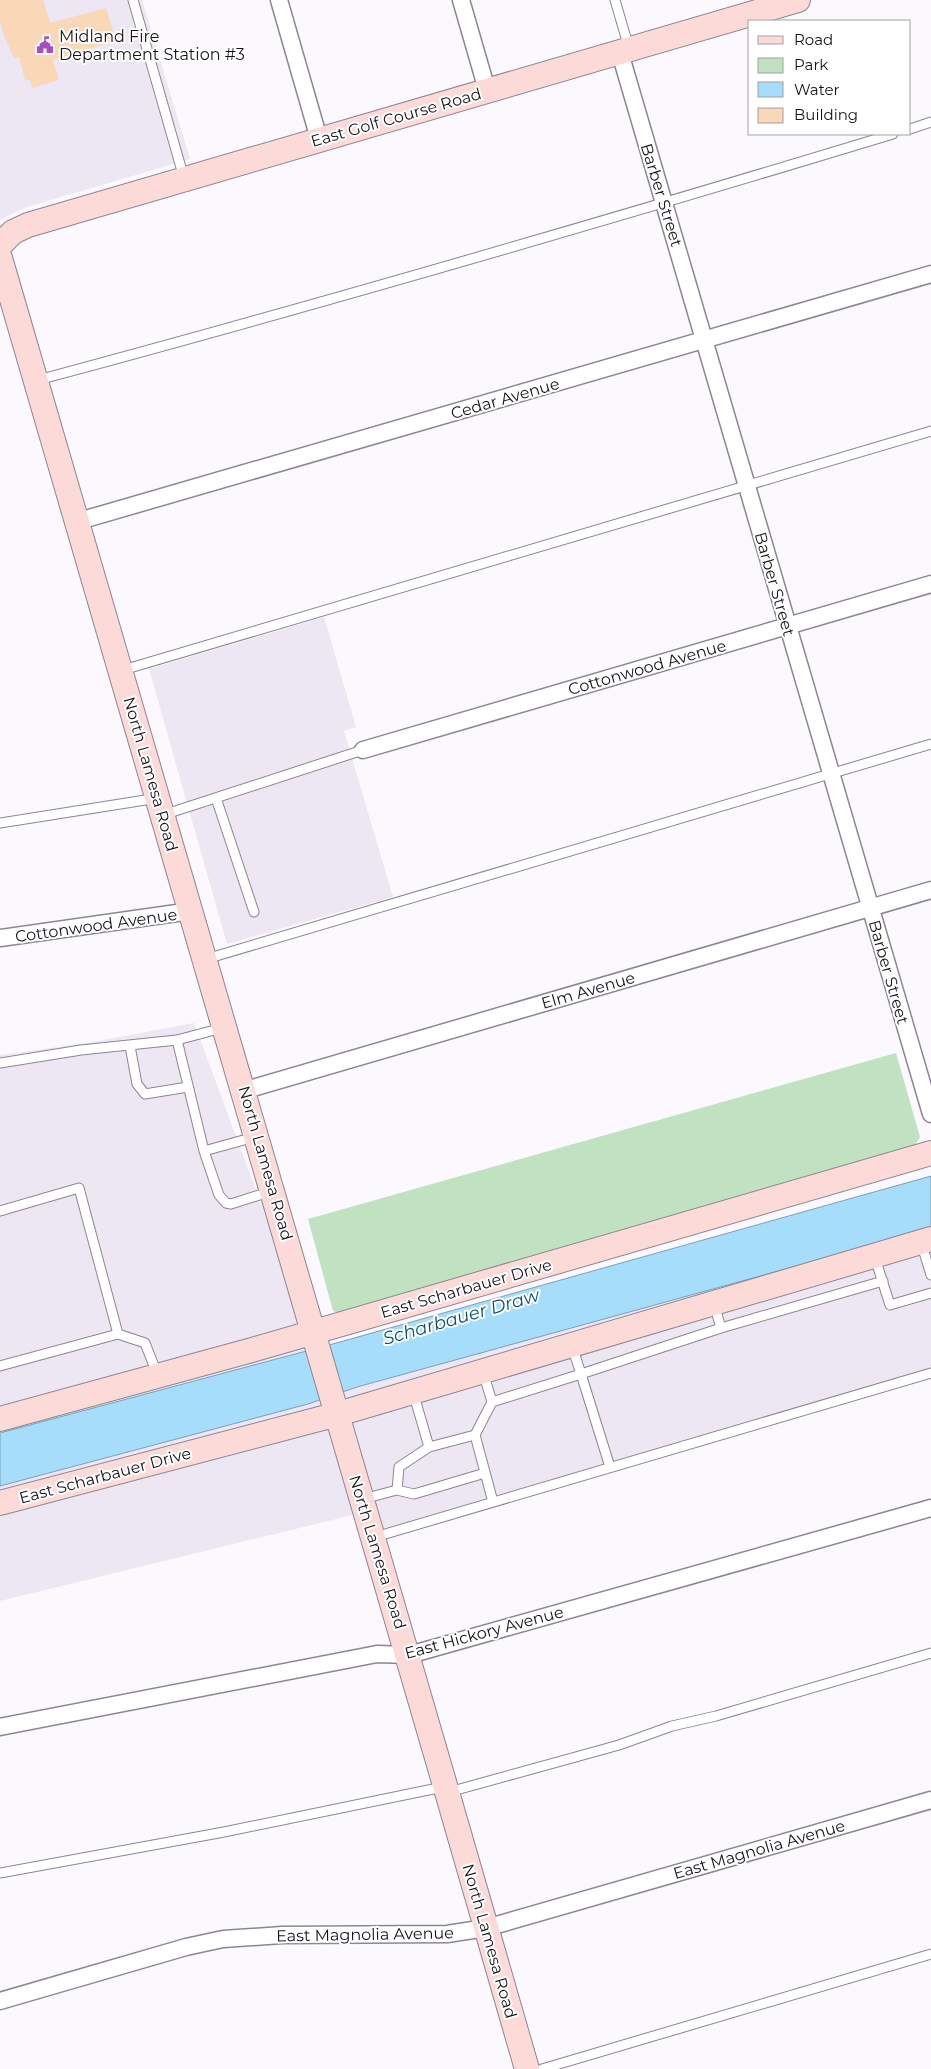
<svg xmlns="http://www.w3.org/2000/svg" width="931" height="2069" font-family="Montserrat,sans-serif">
  <style>
    .built { fill: #ece7f3 }
    .green { fill: #c0e2c1 }
    .water { fill: #a5ddfb; stroke: #7aa0b7 }
    .building { fill: #f9d8b7 }
    .lines { fill: none; stroke-linecap: round; stroke-linejoin: round }
    .lane-casing { stroke: #8b8692; stroke-width: 11 }
    .street-casing { stroke: #8b8692; stroke-width: 19 }
    .secondary-casing { stroke: #8b8692; stroke-width: 26 }
    .lane { stroke: #fff; stroke-width: 9 }
    .street { stroke: #fff; stroke-width: 16 }
    .secondary { stroke: #fbdad7; stroke-width: 24 }
    .labels { text-anchor: middle; stroke-width: 4; stroke-linejoin: round; paint-order: stroke }
    .poi-label { font-size: 16px; fill: #151317; stroke: #fff; text-anchor: start }
    .street-label { font-size: 16px; fill: #151317; stroke: #fff }
    .water-label { font-size: 18px; font-style: italic; fill: #06516e; stroke: #fff }
  </style>
  <rect width="100%" height="100%" fill="#fbf8fe"/>
  <!-- built -->
  <path class="built" d="M0,0H142L190,159L24,208L0,220Z
    M324,617L356,727L344,731L393,897L227,944L149,669Z
    M194,1023L322,1368L931,1197V1370L371,1532L365,1512L0,1601V1055L87,1043Z"/>
  <!-- green -->
  <path class="green" d="M896,1053L920,1137L912,1150L341,1314L333,1311L308,1219Z"/>
  <!-- water -->
  <path class="water" d="M931,1176V1229L357,1387L308,1404L0,1486V1433L340,1342Z"/>
  <!-- building -->
  <path class="building" d="M0,0H43L50,23L106,8L116,40L53,60L59,80L32,88L30,80H25L19,57L14,58L3,33L0,21Z"/>
  <g class="lines">
    <!-- lane casing -->
    <g class="lane-casing">
      <path id="lane" d="M133,0L184,178
        M615,0L629,48
        M910,129L931,122
        M38,380C325,303 609,220 893,134
        M123,670L931,431
        M216,798L254,912
        M166,814L363,750
        M0,823L158,798
        M206,959L931,744
        M177,1040L204,1151
        M130,1046L137,1084L145,1094L188,1087
        M0,1063L81,1050L177,1040L226,1027
        M258,1136L204,1151L219,1195L226,1203L231,1204L272,1191
        M0,1211L79,1188L118,1334L0,1366
        M921,1242L931,1275
        M875,1258L890,1305L931,1293
        M721,1328L883,1281
        M118,1334L145,1343L158,1376
        M572,1346L581,1374L721,1328L714,1304
        M483,1372L492,1402L475,1435L429,1447L399,1467L397,1490L414,1494L485,1473
        M413,1392L429,1447
        M492,1402L581,1374L610,1467
        M475,1435L493,1502
        M363,1499L397,1490
        M375,1537L931,1373
        M449,1792L619,1745L672,1726L716,1716L931,1653
        M0,1873L224,1832L443,1787
        M542,2069L931,1954"/>
    </g>
    <!-- street casing -->
    <g class="street-casing">
      <path id="street" d="M279,0L319,139
        M461,0L487,90
        M620,53L931,1114
        M79,521L931,274
        M363,750L931,584
        M0,938L191,911
        M246,1090L931,890
        M0,1727L377,1654L409,1655L931,1508
        M0,2001L186,1947L223,1939L282,1935L447,1934L486,1928L931,1800"/>
    </g>
    <!-- secondary casing -->
    <g class="secondary-casing">
      <path id="secondary" d="M0,245L13,232L28,225L798,0
        M0,258C180,860 352,1465 527,2069
        M0,1419L252,1350L931,1153
        M0,1503L338,1414L931,1239"/>
    </g>
    <!-- lane -->
    <use href="#lane" class="lane"/>
    <!-- street -->
    <use href="#street" class="street"/>
    <!-- secondary -->
    <use href="#secondary" class="secondary"/>
  </g>
  <!-- icons -->
  <defs>
    <g id="civic-bare" transform="scale(1.35)"><path d="M-.6-6.5H3V-4.5H.6V-3L4-1V1h2V6H-6V1h2V-1L-.6-3ZM-1.2 2.5V6h2.4V2.5Z" fill="#a750bd" stroke="#fff" stroke-width="2.5" paint-order="stroke"/></g>
  </defs>
  <g fill-rule="evenodd">
    <use href="#civic-bare" x="45" y="45"/>
  </g>
  <g class="labels">
    <!-- poi labels -->
    <g class="poi-label">
      <text x="59" y="42">Midland Fire<tspan x="59" dy="18">Department Station #3</tspan></text>
    </g>
    <!-- street labels -->
    <g class="street-label">
      <text transform="translate(396 117) rotate(-16)" y="6">East Golf Course Road</text>
      <text transform="translate(662 195) rotate(73)" y="6">Barber Street</text>
      <text transform="translate(505 398) rotate(-16)" y="6">Cedar Avenue</text>
      <text transform="translate(775 584) rotate(74)" y="6">Barber Street</text>
      <text transform="translate(647 667) rotate(-16)" y="6">Cottonwood Avenue</text>
      <text transform="translate(151 774) rotate(74)" y="6">North Lamesa Road</text>
      <text transform="translate(96 925) rotate(-8)" y="6">Cottonwood Avenue</text>
      <text transform="translate(889 972) rotate(74)" y="6">Barber Street</text>
      <text transform="translate(588 990) rotate(-16)" y="6">Elm Avenue</text>
      <text transform="translate(266 1163) rotate(74)" y="6">North Lamesa Road</text>
      <text transform="translate(466 1288) rotate(-16)" y="6">East Scharbauer Drive</text>
      <text transform="translate(105 1475) rotate(-15)" y="6">East Scharbauer Drive</text>
      <text transform="translate(378 1552) rotate(73)" y="6">North Lamesa Road</text>
      <text transform="translate(484 1632) rotate(-15)" y="6">East Hickory Avenue</text>
      <text transform="translate(759 1849) rotate(-16)" y="6">East Magnolia Avenue</text>
      <text transform="translate(365 1934) rotate(-1)" y="6">East Magnolia Avenue</text>
      <text transform="translate(490 1941) rotate(74)" y="6">North Lamesa Road</text>
    </g>
    <!-- water labels -->
    <g class="water-label">
      <text transform="translate(461 1317) rotate(-16)" y="6">Scharbauer Draw</text>
    </g>
  </g>
  <!-- legend -->
  <rect x="748" y="20" width="162" height="115" fill="#ffffff" stroke="#a1a1a2"/>
  <rect x="758" y="36" width="25" height="8" fill="#fbdad7" stroke="#a1a1a2"/>
  <text x="794" y="45" font-size="15" fill="#151317">Road</text>
  <rect x="758" y="58" width="25" height="15" fill="#c0e2c1" stroke="#a1a1a2"/>
  <text x="794" y="70" font-size="15" fill="#151317">Park</text>
  <rect x="758" y="82" width="25" height="15" fill="#a5ddfb" stroke="#a1a1a2"/>
  <text x="794" y="95" font-size="15" fill="#151317">Water</text>
  <rect x="758" y="108" width="25" height="15" fill="#f9d8b7" stroke="#a1a1a2"/>
  <text x="794" y="120" font-size="15" fill="#151317">Building</text>
</svg>
